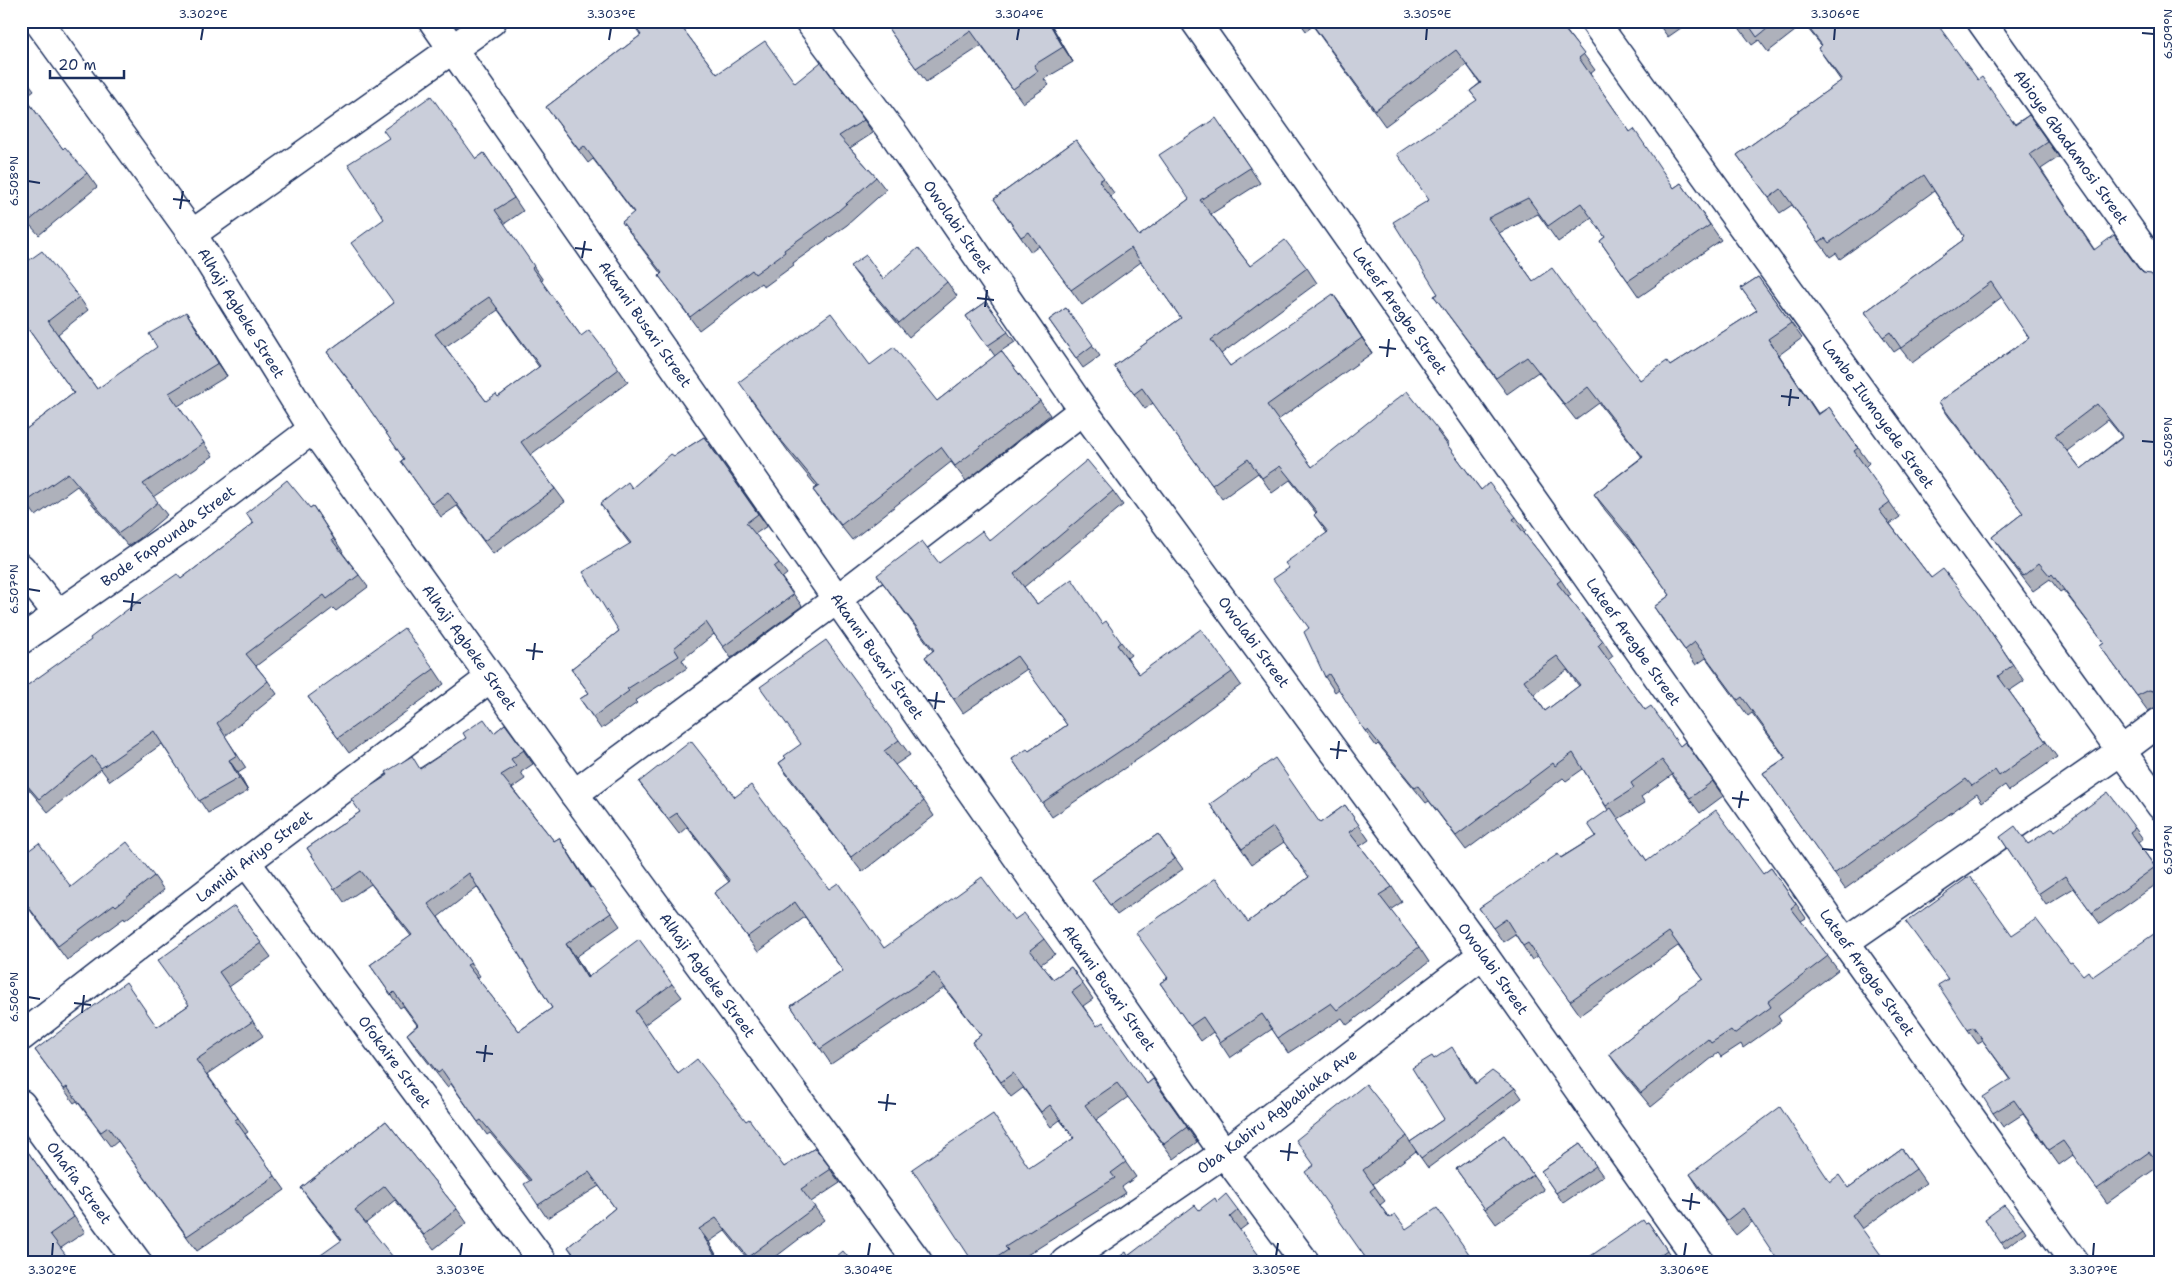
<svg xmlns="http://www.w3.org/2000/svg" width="2182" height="1283" font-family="'Shantell Sans',sans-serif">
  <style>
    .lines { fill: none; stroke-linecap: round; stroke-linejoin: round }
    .minor-casing { stroke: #1b2f5e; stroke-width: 31 }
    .minor { stroke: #fff; stroke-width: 28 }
    .wall { fill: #aeb1bb; stroke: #1b2f5e; fill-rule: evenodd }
    .shaded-wall { fill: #8d9099; stroke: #1b2f5e }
    .building { fill: #caceda; stroke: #1b2f5e; fill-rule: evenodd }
    .ticks { fill: none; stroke: #1b2f5e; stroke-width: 2 }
    .labels { text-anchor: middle; stroke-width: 4; stroke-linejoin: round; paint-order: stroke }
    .street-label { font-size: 15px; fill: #1b2f5e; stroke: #fff }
    .neatline { fill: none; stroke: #1b2f5e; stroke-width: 2 }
    .ticks-label { font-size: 12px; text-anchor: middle; fill: #1b2f5e }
  </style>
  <rect width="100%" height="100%" fill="#fff"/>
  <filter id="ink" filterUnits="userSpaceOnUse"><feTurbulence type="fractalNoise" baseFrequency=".02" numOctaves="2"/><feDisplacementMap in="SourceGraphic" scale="10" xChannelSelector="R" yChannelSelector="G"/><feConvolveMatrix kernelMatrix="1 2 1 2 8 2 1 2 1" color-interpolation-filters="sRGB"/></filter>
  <g filter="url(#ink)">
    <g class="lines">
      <!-- minor casing -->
      <g class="minor-casing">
        <g id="minor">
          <path id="s1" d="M38,21L192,234L313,429L574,794L918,1262"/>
          <path id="s2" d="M433,21L1224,1153L1305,1262"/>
          <path id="s3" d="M809,21L896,137L1083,410L1483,954L1700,1262"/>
          <path id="s4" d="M1195,21L1845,942L2074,1262"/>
          <path id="s5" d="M1594,21L2161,806"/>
          <path id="s6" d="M1981,21L2161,274"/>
          <path d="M192,234L492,21"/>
          <path d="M21,568L58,614"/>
          <path id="s7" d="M21,640L185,526L313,429"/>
          <path d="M574,794L836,600L1083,410"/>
          <path id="s8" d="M246,862L543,1262"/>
          <path d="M1845,942L2121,751L2161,721"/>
          <path id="s9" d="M21,1037L246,862L490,678"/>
          <path id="s10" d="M21,1104L137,1262"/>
          <path id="s11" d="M1065,1262L1224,1153L1483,954"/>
        </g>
      </g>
      <!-- minor -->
      <use href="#minor" class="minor"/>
    </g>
    <!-- wall -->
    <path class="wall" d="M630,21H677L717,74L795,83L864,120L873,133L850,148L876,177L886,190L847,225L793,263L794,265L764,287L761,283L699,330L659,276L661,274L622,222L634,213L593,159L588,163L546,107L641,35Z
      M883,21H1049L1073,62L1044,79L1049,85L1023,103L981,46L926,82Z
      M1299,21H1563L1567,28L1565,29L1595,70L1590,74L1630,132L1674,188L1681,183L1721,240L1639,297L1600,241L1605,237L1592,218L1558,242L1538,214L1499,233L1533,281L1593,324L1640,380L1670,366L1757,310L1741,288L1758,277L1802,338L1779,355L1818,414L1829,407L1869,463L1865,467L1900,517L1890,524L1931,578L1976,610L1987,626L2024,681L2009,691L2057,757L2009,791L2005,785L1982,802L1977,794L1845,889L1763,773L1785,758L1752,713L1748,716L1706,658L1696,665L1664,622L1654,607L1670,595L1638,550L1605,510L1594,494L1642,457L1599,403L1576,420L1538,372L1507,394L1434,296L1438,294L1429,200L1477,100L1470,91L1480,83L1467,65L1385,126L1313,26L1306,31Z
      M1656,21H1691L1668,37Z
      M1734,21H1924L1978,80L2015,124L2029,115L2059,157L2041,169L2094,249L2138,268L2161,286V706L2160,705L2148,711L2100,646L2104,643L2063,590L2060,592L2050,579L2033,591L2003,552L1992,537L2023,513L1949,417L1939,402L2029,338L2002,297L1912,363L1900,348L1894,352L1865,312L1963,240L1964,236L1934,191L1840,259L1836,253L1830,257L1792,205L1780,213L1737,155L1841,81L1818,48L1821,45L1804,24L1768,52L1759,40L1752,45ZM2108,420L2122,437L2081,469L2067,451Z
      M21,73L34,90L25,97L63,149L87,173L97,187L39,235L21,215Z
      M1226,132L1260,183L1211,214L1250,266L1307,268L1317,283L1221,354L1230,366L1344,309L1372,353L1278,420L1312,467L1438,430L1449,445L1448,446L1481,490L1516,517L1526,531L1524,533L1561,580L1571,595L1568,597L1603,641L1613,656L1608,660L1645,710L1680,746L1685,742L1723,796L1700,813L1672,775L1641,797L1645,803L1618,819L1647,861L1763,874L1771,868L1806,918L1801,921L1838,970L1778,1016L1781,1021L1743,1048L1741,1044L1721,1057L1718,1053L1651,1107L1619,1068L1609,1054L1703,979L1678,946L1580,1015L1538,956L1532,960L1515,934L1503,942L1479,908L1596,836L1608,810L1583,769L1566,781L1563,778L1466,850L1429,801L1426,803L1378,744L1376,746L1365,731L1339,689L1335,692L1325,677L1289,568L1327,533L1314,515L1316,513L1290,480L1272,493L1258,473L1222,499L1153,403L1145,409L1114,366L1181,318L1141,262L1082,305L1039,246L1031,252L994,199L1076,140L1114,193L1110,196L1139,236L1189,199ZM1567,670L1579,686L1545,711L1534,694Z
      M484,153L523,211L504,224L543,280L541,281L581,336L619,369L628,382L530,455L565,502L493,554L457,506L441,517L401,461L404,459L362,398L327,352L394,303L476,159ZM498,310L539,367L498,397L486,401L445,347Z
      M850,266L883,279L947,282L957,296L909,337L860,279Z
      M79,297L88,310L58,334L97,389L195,325L227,376L178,406L213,456L153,497L167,515L139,539L128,546L77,486L36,516L21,496V433L74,393L21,319Z
      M986,302L1015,342L1001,351L1040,401L1050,415L966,481L951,462L852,540L824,505L813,490L817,487L790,454L749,397L870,365L937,401L995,356L966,316Z
      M1066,308L1100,356L1083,368L1049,320Z
      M704,437L767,526L755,534L779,563L787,574L782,578L802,606L731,658L714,634L682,660L687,668L635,701L637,703L601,729L580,699L589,693L571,669L619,631L630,544L600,504L632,488L674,456Z
      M1113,491L1123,505L1024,587L1037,604L1102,624L1121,642L1131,655L1127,658L1139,674L1232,672L1241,685L1156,747L1052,817L1012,759L1029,751L1067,725L1027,669L963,713L925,657L933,651L877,575L939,563Z
      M313,506L343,552H342L368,587L336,611L333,608L256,666L268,681L277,694L225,736L246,768L238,773L248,791L208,813L162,744L110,781L101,769L48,812L21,780V690L181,579L253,524L246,513L310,508Z
      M434,669L444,684L349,753L308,697Z
      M505,724L533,764L521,772L525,779L512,788L554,841L559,838L591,887L611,913L620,926L576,957L588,977L672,984L682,997L644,1025L678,1074L746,1121L784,1167L815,1148L840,1183L811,1202L824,1220L769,1262H750L725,1231L709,1242L720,1262H578L568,1247L615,1208L599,1186L547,1218L538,1205L530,1181L490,1133L487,1135L451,1084L447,1087L416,1047L407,1034L417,1025L403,1006L400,1008L370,965L411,936L371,884L344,902L307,848L360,812L420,768L466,738L494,733ZM477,887L552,1008L519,1031L477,978L480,976L438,917Z
      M899,740L910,755L895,765L924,801L934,816L862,872L789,778L779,763L786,758Z
      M639,782L735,797L829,889L884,948L1014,920L1044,939L1055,954L1041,964L1053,979L1071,967L1093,999L1083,1006L1097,1026L1147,1084L1153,1079L1197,1142L1174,1159L1128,1097L1096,1120L1136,1177L1122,1187L1126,1193L1016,1262H973L1030,1168L1074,1138L1060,1120L1051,1127L1023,1088L1011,1097L972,1042L981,1035L944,988L831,1064L791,1006L843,971L805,917L758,952L714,893L729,882L687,827L679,834Z
      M1210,804L1320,823L1345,805L1369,840L1360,846L1392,887L1402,902L1390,910L1419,947L1429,962L1347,1025L1342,1018L1288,1053L1272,1029L1230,1058L1213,1032L1201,1041L1160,983L1248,922L1309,877L1284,842L1252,864Z
      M2135,828L2143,839L2138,843L2161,875V881L2100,924L2074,888L2046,905L2000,837L2028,844L2055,831Z
      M1158,834L1183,869L1117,915L1092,880Z
      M21,856L71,887L154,876L164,890L125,920L124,918L67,960L21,898Z
      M1970,876L2159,1166L2107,1203L2073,1155L2059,1165L2023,1114L2003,1127L1993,1113L2011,1080L1983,1041L1978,1044L1968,1030L1947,979Z
      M234,906L271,957L229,987L263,1036L207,1074L248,1132L245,1134L285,1190L197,1251L118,1141L111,1147L77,1101L74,1103L35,1050L157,1027L189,1005Z
      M1459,1057L1476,1083L1515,1088L1522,1098L1428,1168L1416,1151L1373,1184L1385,1201L1380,1205L1389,1218L1406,1229L1474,1260L1481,1262L1365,1257L1314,1165L1407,1136L1410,1142L1444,1119L1434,1059Z
      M386,1121L457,1209L467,1223L434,1249L395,1200L366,1223L341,1240L311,1202L301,1188Z
      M1504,1135L1544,1190L1496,1224L1456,1169Z
      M21,1142L85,1232L61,1248L21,1262Z
      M1580,1144L1603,1176L1563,1203L1541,1171Z
      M1902,1149L1926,1183L1862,1229L1752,1222L1736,1235L1699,1188L1690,1174L1830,1181L1848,1188Z
      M1217,1202L1238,1210L1248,1224L1240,1230L1128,1256L1199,1210Z
      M1985,1219L2023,1227L2026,1232L2005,1248Z
      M1648,1222L1675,1262H1582L1645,1223Z"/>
    <!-- shaded-wall -->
    <path class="shaded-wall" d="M1048,21H1049L1073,62L1063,47Z
      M1333,294L1344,309L1372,353L1362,338Z
      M186,312L195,325L227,376L218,363Z
      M1768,339L1779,355L1829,430L1818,415Z
      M229,760L238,773L248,791L239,778Z
      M559,838L568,852L599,901L590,888Z
      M566,944L576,957L596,991L587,978Z
      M699,1229L709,1242L720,1262H719Z"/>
    <!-- building -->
    <path class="building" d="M631,21H677L717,74L765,41L795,83L821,62L864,120L839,136L876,177L837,212L784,250L785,252L755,274L752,270L690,317L659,276L662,273L622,222L634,212L584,146L579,150L546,107L641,35Z
      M883,21H1048L1063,47L1034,65L1038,71L1013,89L971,31L916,68Z
      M1310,21H1558L1584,54L1579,58L1630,132L1634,129L1674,188L1681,183L1710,225L1628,281L1600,241L1605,237L1581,203L1548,226L1528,198L1488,218L1533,281L1552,268L1593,324L1595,323L1640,380L1667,361L1670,366L1757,310L1741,288L1758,277L1791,323L1768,339L1818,415L1829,407L1858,448L1854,451L1890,502L1879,510L1931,578L1943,569L1976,610L2013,665L1998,676L2046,742L1999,776L1995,770L1972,786L1966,779L1834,874L1763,773L1786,758L1742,697L1738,700L1695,642L1685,650L1654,607L1670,595L1627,534L1594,494L1643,457L1588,387L1565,405L1527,357L1496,378L1434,296L1438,294L1393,222L1429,200L1397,154L1477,100L1470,91L1481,83L1456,50L1375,110Z
      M1735,21H1777L1757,37L1748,24L1742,29Z
      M1803,21H1935L1978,80L1982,77L2015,125L2029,115L2048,142L2030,154L2094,250L2114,235L2138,268L2143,273L2151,274L2161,286V312L2157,315L2161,321V695L2157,692L2149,690L2137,696L2100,646L2104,643L2052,574L2050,576L2039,563L2023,576L1992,537L2023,513L1939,402L2029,338L1991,282L1901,348L1890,332L1883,337L1865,312L1963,240L1962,238L1964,236L1924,175L1829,243L1825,238L1819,242L1781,189L1769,198L1737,155L1842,80L1818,48L1822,45ZM2097,404L2123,437L2081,469L2055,436Z
      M21,73L24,76L21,78Z
      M21,92L63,149L65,147L87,173L29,221L21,212Z
      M431,96L476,159L484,153L514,198L495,210L534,266L532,268L581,336L589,330L619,369L521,442L555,489L484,541L448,492L432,504L401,461L404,459L355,388L327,352L394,303L351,243L384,219L348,164L389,138L383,130ZM489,297L540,366L498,397L496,394L486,401L435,334Z
      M1216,118L1250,168L1200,200L1250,266L1285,240L1307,268L1211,340L1230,366L1333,294L1362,338L1267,405L1312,467L1407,391L1438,430L1437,431L1481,490L1489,483L1516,517L1513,519L1561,580L1557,583L1603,641L1598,646L1645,710L1651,706L1680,746L1685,742L1713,781L1690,798L1662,760L1631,783L1634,788L1606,806L1573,753L1555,766L1553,763L1456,836L1418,786L1415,788L1368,730L1365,731L1329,674L1325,677L1304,632L1309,628L1273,579L1289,568L1285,563L1328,532L1314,515L1317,512L1280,466L1262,478L1248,459L1212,485L1142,388L1134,394L1114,366L1181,318L1131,248L1071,290L1029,232L1021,237L994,199L1076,140L1104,178L1099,181L1139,236L1189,199L1159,155ZM1557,656L1580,685L1545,711L1524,680Z
      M918,248L947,282L899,323L850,266L866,255L883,279Z
      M42,251L79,297L48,321L97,389L157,347L149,334L186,312L218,363L169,393L204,443L143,484L158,502L129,526L119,533L68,473L26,502L21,495V433L74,393L21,319V266Z
      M986,302L1008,332L987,346L966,316Z
      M1066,308L1093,345L1076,358L1049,320Z
      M831,313L870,365L894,347L937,401L1001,351L1040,401L955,466L941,447L841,525L813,490L819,486L780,439L739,382Z
      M704,437L758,514L746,523L779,563L774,567L793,595L723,647L706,622L674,648L679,656L627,689L629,691L593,717L580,699L589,693L571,669L619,631L583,572L631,543L600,504L628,482L632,488L671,454L674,456Z
      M1087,460L1113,491L1014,574L1037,604L1072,579L1102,624L1106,621L1121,642L1117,645L1139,674L1201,629L1232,672L1147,733L1042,803L1012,759L1027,749L1029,751L1067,725L1017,656L954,699L925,657L934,650L877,575L922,541L939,563L982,531L990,541Z
      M287,480L310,508L313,506L334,539L332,540L359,575L327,599L324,595L246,654L268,681L217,723L237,755L229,760L239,778L199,801L154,731L101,768L92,756L39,799L21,778V690L32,682L91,640L90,638L140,600L177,574L181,579L254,523L246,513Z
      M404,628L434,669L338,738L308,697Z
      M826,640L899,740L884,751L924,801L851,857L779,763L786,758L784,756L801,744L760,687Z
      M2161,716V729L2155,721Z
      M484,719L494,733L505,724L524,750L511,759L516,766L501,775L554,841L559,838L590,888L592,887L611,913L566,944L587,978L639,939L672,984L635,1011L678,1074L697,1059L746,1121L749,1119L784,1167L815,1148L831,1169L801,1189L815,1207L748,1257L716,1218L699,1229L719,1262H580L568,1247L615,1208L589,1172L538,1205L524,1184L531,1180L481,1120L478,1122L442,1070L438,1073L407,1034L418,1025L394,992L391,995L370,965L412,935L361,871L334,889L307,848L360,812L351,799L388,775L386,772L412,756L420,769L466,738L463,733ZM469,873L552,1008L519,1031L467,965L471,963L428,904Z
      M691,741L735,797L751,785L829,889L838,883L884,948L982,877L1014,920L1024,913L1044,939L1030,950L1053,979L1071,967L1083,984L1072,992L1097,1026L1103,1022L1147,1084L1153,1079L1187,1127L1164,1144L1117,1083L1085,1105L1126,1162L1111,1173L1115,1178L1005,1247L1008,1250L990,1262H973L912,1169L993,1114L1029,1168L1074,1138L1050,1105L1041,1112L1013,1073L1001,1082L972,1042L981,1035L934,973L820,1049L791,1006L843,971L795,902L747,937L714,893L730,881L677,813L668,819L639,782Z
      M1275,758L1320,823L1345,805L1359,825L1349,832L1392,887L1379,895L1419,947L1337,1010L1331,1003L1278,1038L1262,1014L1220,1042L1203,1017L1190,1026L1160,983L1168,978L1136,933L1216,878L1248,922L1309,877L1273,827L1242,849L1210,804Z
      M2108,792L2135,828L2130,832L2155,867L2092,913L2065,876L2038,894L2000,837L2015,826L2028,844L2053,828L2055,831Z
      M1611,808L1647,861L1716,810L1763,874L1771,868L1796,904L1791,908L1828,956L1768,1002L1771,1007L1734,1034L1731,1030L1711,1043L1708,1039L1641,1093L1609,1054L1680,997L1679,995L1703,979L1669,932L1570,1001L1528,943L1523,946L1506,919L1493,928L1479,908L1558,854L1561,858L1596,836L1588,824Z
      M1158,834L1175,859L1110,905L1092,880Z
      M127,842L154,876L116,906L114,904L58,946L21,897V856L39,843L71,887Z
      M1970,876L2012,935L2036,919L2070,963L2072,962L2083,975L2088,971L2092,977L2161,929V1168L2149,1152L2097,1189L2063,1141L2049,1150L2014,1100L1993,1113L1983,1097L2011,1079L1973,1027L1968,1030L1938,985L1948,979L1906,922Z
      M234,906L261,943L219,972L253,1021L196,1060L238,1118L235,1120L275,1176L187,1236L108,1127L101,1132L67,1087L64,1089L35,1050L126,982L157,1027L189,1005L157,961Z
      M1452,1047L1475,1084L1492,1071L1515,1088L1421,1158L1410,1142L1444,1119L1412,1068L1432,1056L1434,1059Z
      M1366,1084L1407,1136L1363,1170L1375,1187L1370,1191L1389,1218L1395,1214L1406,1229L1437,1208L1474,1261L1478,1258L1481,1262H1358L1365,1257L1305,1172L1314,1165L1296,1140Z
      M1780,1107L1830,1182L1839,1175L1848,1188L1902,1149L1916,1169L1852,1215L1886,1262H1779L1743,1208L1726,1221L1690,1174Z
      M386,1121L457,1209L424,1235L385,1186L355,1210L397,1262H311L342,1240L301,1188Z
      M1504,1135L1533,1175L1485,1209L1456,1169Z
      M21,1142L74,1217L50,1234L71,1262H21Z
      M1580,1144L1596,1166L1556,1193L1541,1171Z
      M1226,1194L1238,1210L1230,1217L1264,1262H1112L1126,1252L1128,1256L1195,1205L1199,1210L1215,1198L1217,1202Z
      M2004,1205L2023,1227L2001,1243L1985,1219Z
      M1643,1220L1645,1223L1648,1222L1667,1250L1650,1262H1582Z
      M843,1251L852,1262H830Z
      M1274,1258L1278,1262H1269Z"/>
  </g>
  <!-- ticks -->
  <path class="ticks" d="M2142,33L2154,34M201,40L203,28M609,40L611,28M1017,40L1019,28M1426,40L1427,28M1834,40L1835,28M28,181L40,183M173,199L190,201M180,209L183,191M575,248L592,250M582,258L585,241M977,298L994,300M985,307L987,290M1379,347L1396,349M1387,357L1389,339M1781,396L1799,398M1789,406L1791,389M2142,441L2154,442M28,589L40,591M123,601L141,603M131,611L133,593M526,650L543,652M533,660L535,643M928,700L945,702M935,709L937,692M1330,749L1347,751M1337,759L1339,741M1732,798L1749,800M1739,808L1742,791M2142,849L2154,850M28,997L40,999M74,1003L91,1005M82,1013L84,995M476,1052L493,1054M484,1062L486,1045M878,1102L896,1104M886,1111L888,1094M1280,1151L1298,1153M1288,1161L1290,1143M1682,1200L1700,1203M1690,1210L1692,1193M52,1256L53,1243M460,1256L462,1243M868,1256L870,1243M1276,1256L1278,1243M1684,1256L1686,1243M2093,1256L2094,1243"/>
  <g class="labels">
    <!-- street labels -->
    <g class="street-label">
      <text dy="5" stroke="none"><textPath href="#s6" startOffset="155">Abioye Gbadamosi Street</textPath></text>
      <text dy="5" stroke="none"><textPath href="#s3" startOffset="254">Owolabi Street</textPath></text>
      <text dy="5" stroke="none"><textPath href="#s4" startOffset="355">Lateef Aregbe Street</textPath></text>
      <text dy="5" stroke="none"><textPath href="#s1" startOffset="356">Alhaji Agbeke Street</textPath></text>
      <text dy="5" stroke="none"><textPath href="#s2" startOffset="370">Akanni Busari Street</textPath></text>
      <text dy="5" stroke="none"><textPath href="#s5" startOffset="485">Lambe Ilumoyede Street</textPath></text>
      <text dy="5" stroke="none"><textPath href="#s7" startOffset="180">Bode Fapounda Street</textPath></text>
      <text dy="5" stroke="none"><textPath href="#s3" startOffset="764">Owolabi Street</textPath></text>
      <text dy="5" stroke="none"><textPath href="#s4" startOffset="760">Lateef Aregbe Street</textPath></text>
      <text dy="5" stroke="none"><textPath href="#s1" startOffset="761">Alhaji Agbeke Street</textPath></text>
      <text dy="5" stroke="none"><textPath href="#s2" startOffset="775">Akanni Busari Street</textPath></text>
      <text dy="5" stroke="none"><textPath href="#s9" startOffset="295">Lamidi Ariyo Street</textPath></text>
      <text dy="5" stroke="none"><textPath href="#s3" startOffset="1169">Owolabi Street</textPath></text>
      <text dy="5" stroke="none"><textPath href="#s4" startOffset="1165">Lateef Aregbe Street</textPath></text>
      <text dy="5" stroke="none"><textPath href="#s1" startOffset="1166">Alhaji Agbeke Street</textPath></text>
      <text dy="5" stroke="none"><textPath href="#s2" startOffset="1180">Akanni Busari Street</textPath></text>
      <text dy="5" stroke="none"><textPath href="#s8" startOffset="249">Ofokaire Street</textPath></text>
      <text dy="5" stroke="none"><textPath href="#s11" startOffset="260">Oba Kabiru Agbabiaka Ave</textPath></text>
      <text dy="5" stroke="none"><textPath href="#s10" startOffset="98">Ohafia Street</textPath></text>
    </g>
  </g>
  <!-- margin -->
  <rect width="2182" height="1283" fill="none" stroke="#fff" stroke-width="55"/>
  <!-- scale -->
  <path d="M50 70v8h74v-8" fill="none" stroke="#1b2f5e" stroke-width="2.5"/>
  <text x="58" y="70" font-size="15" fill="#1b2f5e" stroke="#ffffff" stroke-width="4" paint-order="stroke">20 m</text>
  <rect x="28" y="28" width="2126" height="1228" class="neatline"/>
  <g class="ticks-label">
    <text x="203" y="18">3.302°E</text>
    <text x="611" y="18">3.303°E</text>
    <text x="1019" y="18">3.304°E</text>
    <text x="1427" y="18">3.305°E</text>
    <text x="1835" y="18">3.306°E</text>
    <text transform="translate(2168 34) rotate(-90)" y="4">6.509°N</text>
    <text transform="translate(14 181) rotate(-90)" y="4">6.508°N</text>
    <text transform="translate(2168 442) rotate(-90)" y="4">6.508°N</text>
    <text transform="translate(14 589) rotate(-90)" y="4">6.507°N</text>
    <text transform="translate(2168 850) rotate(-90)" y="4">6.507°N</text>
    <text transform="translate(14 997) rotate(-90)" y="4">6.506°N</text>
    <text x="52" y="1274">3.302°E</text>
    <text x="460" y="1274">3.303°E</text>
    <text x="868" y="1274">3.304°E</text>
    <text x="1276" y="1274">3.305°E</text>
    <text x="1684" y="1274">3.306°E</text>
    <text x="2093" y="1274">3.307°E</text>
  </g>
</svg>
